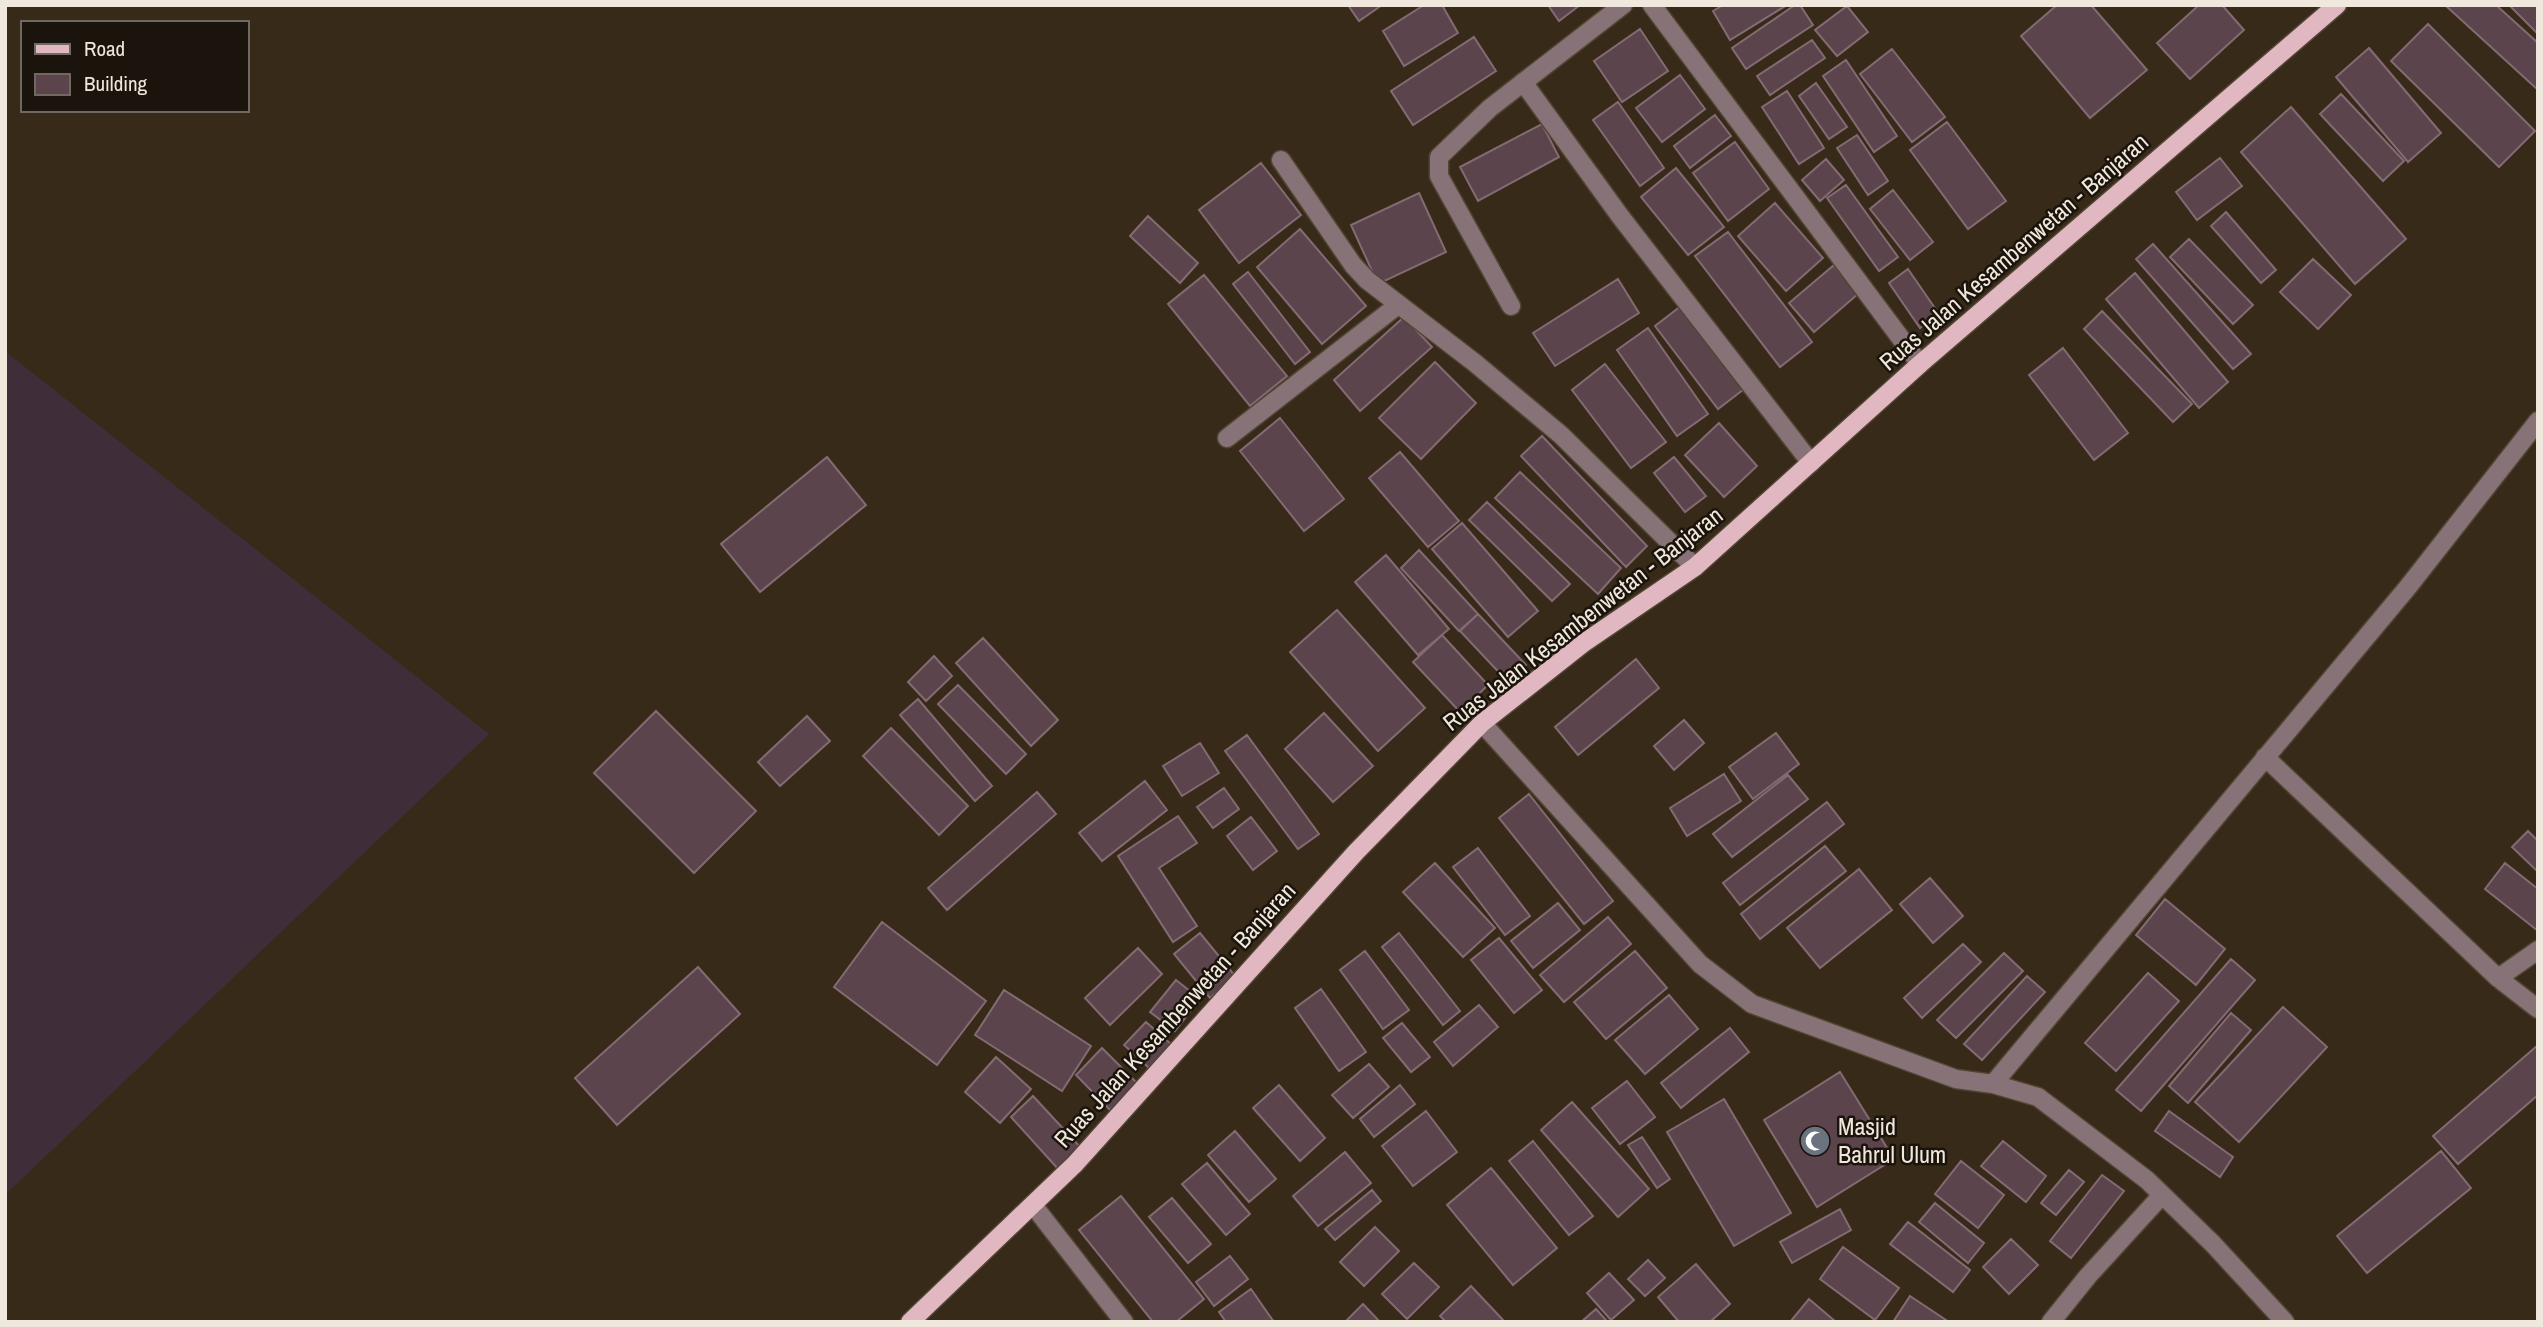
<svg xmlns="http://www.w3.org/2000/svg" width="2543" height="1327" font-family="'Archivo Narrow',sans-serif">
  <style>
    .industrial { fill: #3f2e39 }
    .building { fill: #5c444d; stroke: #846a73; stroke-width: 2 }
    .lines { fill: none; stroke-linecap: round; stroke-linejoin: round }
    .minor-casing { stroke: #514533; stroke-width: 21 }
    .major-casing { stroke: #514533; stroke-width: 21 }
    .minor { stroke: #877377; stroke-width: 18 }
    .major { stroke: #e1b8c1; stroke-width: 18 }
    .labels { text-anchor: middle; stroke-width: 5; stroke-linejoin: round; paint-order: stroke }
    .street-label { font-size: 24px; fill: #f0e8dc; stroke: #1a140c }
    .poi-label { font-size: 24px; fill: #f0e8dc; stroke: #1a140c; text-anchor: start }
  </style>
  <rect width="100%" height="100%" fill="#372a18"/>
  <!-- industrial -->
  <path class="industrial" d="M5,351L489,734L5,1195Z"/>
  <!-- building -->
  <path class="building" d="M1348,5H1382L1359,21Z
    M1424,5H1442L1458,33L1404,66L1383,31Z
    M1548,5H1580L1559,21Z
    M1723,5H1787L1730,40L1713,11Z
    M1795,5H1800L1813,25L1746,69L1732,48Z
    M2057,5H2091L2147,70L2090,118L2021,36Z
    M2199,5H2222L2244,30L2190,79L2157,43Z
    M2445,5H2496L2538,43V90Z
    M2509,5H2538V34Z
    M1847,6L1868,32L1837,56L1815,30Z
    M2428,24L2535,131L2499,167L2391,61Z
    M1640,29L1668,71L1622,102L1594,61Z
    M1474,37L1496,71L1413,125L1391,91Z
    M1812,40L1825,58L1770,95L1757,76Z
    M2369,48L2441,133L2408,162L2336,77Z
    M1892,49L1945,117L1912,142L1860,74Z
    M1846,60L1897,136L1874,152L1823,76Z
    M1680,75L1705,109L1662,142L1636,108Z
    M1816,83L1847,127L1829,139L1799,96Z
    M1787,91L1824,148L1799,164L1762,107Z
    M2341,94L2404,161L2383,181L2320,114Z
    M1618,102L1664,168L1640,186L1593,120Z
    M2291,107L2406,239L2355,284L2241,152Z
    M1715,115L1731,136L1690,168L1674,146Z
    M1947,122L2006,201L1968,229L1910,150Z
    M1542,124L1559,157L1478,201L1460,167Z
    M1857,135L1888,181L1868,195L1837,148Z
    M1735,142L1769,189L1728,221L1693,173Z
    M2220,158L2242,186L2197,220L2176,192Z
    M1826,159L1844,180L1820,201L1802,180Z
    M1261,163L1301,215L1239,263L1199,210Z
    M1676,168L1724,227L1688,255L1641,197Z
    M1846,185L1898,257L1879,271L1827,198Z
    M1893,190L1933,242L1910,260L1870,209Z
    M1419,193L1446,252L1378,284L1351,225Z
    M1775,203L1823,258L1786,291L1738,236Z
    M2226,212L2276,270L2261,283L2211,226Z
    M1148,216L1198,263L1180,283L1130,236Z
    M1300,229L1366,306L1322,344L1257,267Z
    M1728,232L1812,342L1780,367L1695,256Z
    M2189,239L2253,305L2233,324L2170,257Z
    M2153,244L2251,354L2233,369L2136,259Z
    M2313,259L2351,295L2318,329L2280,292Z
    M1834,265L1858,294L1814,332L1789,303Z
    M1908,269L1939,314L1920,328L1889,283Z
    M1248,272L1310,352L1295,364L1233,284Z
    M2135,273L2228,382L2199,408L2106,299Z
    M1204,275L1287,376L1250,406L1168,304Z
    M1618,279L1639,313L1555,366L1533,333Z
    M1685,303L1748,386L1718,409L1655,326Z
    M2102,311L2192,404L2173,422L2084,329Z
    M1404,317L1432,347L1360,411L1334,380Z
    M1648,328L1708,414L1677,436L1617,350Z
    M2063,348L2128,433L2094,460L2029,375Z
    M1435,362L1476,403L1421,459L1379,418Z
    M1605,364L1666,442L1631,468L1572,390Z
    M1280,418L1344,499L1304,531L1240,451Z
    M1719,423L1757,466L1724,497L1685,455Z
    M1542,436L1647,546L1626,567L1521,456Z
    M1400,452L1459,521L1428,547L1369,478Z
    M827,457L866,505L760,592L721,544Z
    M1674,457L1706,496L1685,512L1654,473Z
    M1520,472L1621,568L1598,594L1495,498Z
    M1487,502L1570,584L1552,601L1469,520Z
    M1462,523L1538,611L1508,637L1432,549Z
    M1419,550L1478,614L1459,631L1401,568Z
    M1386,555L1449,629L1418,655L1355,582Z
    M1337,610L1425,708L1378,751L1290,652Z
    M1478,614L1526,665L1508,682L1460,631Z
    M1442,635L1488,685L1460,712L1413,662Z
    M983,638L1058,720L1031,746L956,663Z
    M934,656L952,676L926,701L908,682Z
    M1636,659L1659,688L1578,755L1555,727Z
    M958,685L1026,754L1006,774L938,704Z
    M918,699L992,786L975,801L900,715Z
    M656,711L756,811L694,873L594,773Z
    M1324,713L1373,766L1333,802L1285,749Z
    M807,716L830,741L780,786L758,762Z
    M1684,720L1704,743L1674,770L1654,746Z
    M891,728L968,806L939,835L863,756Z
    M1776,733L1799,764L1753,799L1729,767Z
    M1247,735L1319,834L1298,849L1225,751Z
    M1200,743L1219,773L1182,796L1163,766Z
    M1724,774L1741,801L1687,836L1670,808Z
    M1788,775L1808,799L1732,857L1713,834Z
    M1145,781L1167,810L1102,861L1079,833Z
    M1224,788L1239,809L1213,828L1197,807Z
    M1037,792L1056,814L947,910L928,888Z
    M1529,794L1613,901L1584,924L1499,818Z
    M1827,802L1844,824L1740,905L1723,883Z
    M1178,816L1197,843L1159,868L1197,926L1173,942L1118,856Z
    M1251,817L1277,851L1253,870L1227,836Z
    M2528,831L2538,841V872L2512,847Z
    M1825,846L1846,871L1760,939L1741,914Z
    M1478,848L1530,916L1505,935L1453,867Z
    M1435,863L1495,928L1463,957L1403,892Z
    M2505,863L2538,889V931L2485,889Z
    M1859,869L1892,910L1820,968L1787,928Z
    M1930,878L1963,916L1933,943L1900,904Z
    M2165,899L2225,949L2196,985L2136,935Z
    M1558,903L1580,930L1533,968L1511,941Z
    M1608,917L1631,944L1564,1002L1540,975Z
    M882,922L986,1001L937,1065L834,987Z
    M1200,933L1236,977L1210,998L1174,954Z
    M1399,933L1460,1011L1443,1025L1382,947Z
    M1499,938L1542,990L1514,1013L1471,960Z
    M1963,944L1981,962L1922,1018L1904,998Z
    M1138,948L1162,974L1110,1025L1085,998Z
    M1365,951L1409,1010L1383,1029L1340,970Z
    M1635,951L1667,988L1606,1039L1574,1002Z
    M2004,953L2023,971L1956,1038L1937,1020Z
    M2231,959L2255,980L2141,1111L2116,1090Z
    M698,967L740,1014L617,1125L575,1078Z
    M2148,973L2179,1001L2116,1071L2085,1043Z
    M2027,976L2045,992L1982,1060L1964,1044Z
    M1176,980L1200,999L1175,1031L1150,1012Z
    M1321,989L1366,1052L1339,1071L1295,1008Z
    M1004,990L1091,1046L1062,1091L975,1035Z
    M1669,995L1698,1029L1645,1074L1615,1040Z
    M1479,1005L1498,1027L1453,1066L1434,1042Z
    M2283,1007L2327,1047L2239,1142L2195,1102Z
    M2231,1013L2251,1030L2188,1103L2169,1086Z
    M1146,1022L1171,1044L1149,1068L1124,1045Z
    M1402,1023L1430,1057L1411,1072L1383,1038Z
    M1730,1028L1749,1052L1681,1108L1661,1083Z
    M2538,1045V1095L2458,1164L2433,1136Z
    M1102,1048L1139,1085L1113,1113L1076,1075Z
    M996,1057L1031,1089L1000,1123L965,1092Z
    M1369,1064L1389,1087L1353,1118L1332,1095Z
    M1840,1072L1894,1159L1817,1207L1764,1120Z
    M1627,1081L1655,1117L1620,1144L1592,1108Z
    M1279,1085L1325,1138L1300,1161L1253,1108Z
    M1400,1085L1415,1104L1374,1137L1360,1119Z
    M1033,1096L1082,1149L1059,1170L1011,1117Z
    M1724,1099L1791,1213L1734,1246L1667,1132Z
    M1572,1102L1649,1189L1618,1217L1541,1130Z
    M1426,1111L1457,1152L1413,1186L1382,1146Z
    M2169,1111L2233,1157L2220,1177L2155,1131Z
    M1235,1131L1276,1179L1249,1202L1208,1155Z
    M1642,1137L1670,1179L1657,1188L1628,1145Z
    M1533,1141L1593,1216L1569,1235L1509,1161Z
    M2003,1141L2046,1176L2026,1202L1981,1166Z
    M2441,1151L2471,1188L2367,1273L2337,1236Z
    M1345,1152L1371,1183L1318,1226L1293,1196Z
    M1961,1161L2004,1195L1978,1228L1935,1194Z
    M1207,1163L1250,1214L1226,1235L1182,1184Z
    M1491,1168L1557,1248L1513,1285L1447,1205Z
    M2069,1170L2084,1182L2056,1215L2041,1203Z
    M2102,1175L2124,1191L2071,1258L2050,1241Z
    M1372,1190L1381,1201L1335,1240L1325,1229Z
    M1121,1196L1204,1299L1176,1322H1153L1079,1230Z
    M1172,1198L1211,1244L1188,1263L1149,1217Z
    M1935,1203L1984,1243L1968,1263L1919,1222Z
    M1840,1209L1851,1230L1792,1263L1780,1242Z
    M1908,1222L1970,1270L1953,1292L1890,1244Z
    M1375,1227L1399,1251L1364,1286L1340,1262Z
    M2011,1239L2038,1265L2009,1294L1983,1267Z
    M1843,1247L1899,1288L1875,1320L1820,1279Z
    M1230,1256L1248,1279L1214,1306L1196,1282Z
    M1648,1260L1665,1278L1645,1296L1628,1279Z
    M1414,1263L1439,1287L1407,1319L1382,1294Z
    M1696,1264L1730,1304L1710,1322H1679L1658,1297Z
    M1609,1273L1634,1300L1611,1320L1587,1293Z
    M1471,1286L1505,1322H1446L1440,1316Z
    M1251,1289L1274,1322H1226L1219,1312Z
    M1910,1296L1949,1322H1893Z
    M1809,1299L1836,1322H1790Z
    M1363,1304L1380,1322H1345Z
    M1596,1309L1606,1320L1603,1322H1581Z"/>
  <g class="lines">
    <!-- minor casing -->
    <g class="minor-casing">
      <path id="minor" d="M1652,5L1920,364
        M1523,82L1620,216L1811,463
        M1281,160L1353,265L1367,280L1475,363L1561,435L1695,567
        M1511,306L1439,176V157L1490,108L1623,5
        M1227,438L1398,305
        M1482,723L1700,964L1752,1004L1956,1079L1993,1084L2038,1097L2147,1180L2213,1244L2285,1322
        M2265,757L2498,978L2538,1009
        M2498,978L2538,950
        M1993,1084L2408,587L2538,421
        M1033,1205L1124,1322
        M2051,1322L2088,1276L2162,1195"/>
    </g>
    <!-- major casing -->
    <g class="major-casing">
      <path id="major" d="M910,1322L1075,1164L1356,852L1482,723L1585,642L1695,567L1920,364L2337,5"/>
    </g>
    <!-- minor -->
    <use href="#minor" class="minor"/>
    <!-- major -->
    <use href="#major" class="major"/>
  </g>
  <!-- icons -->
  <defs>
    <g id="mosque-disc" transform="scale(1.575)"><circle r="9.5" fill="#6b7280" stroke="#1a140c"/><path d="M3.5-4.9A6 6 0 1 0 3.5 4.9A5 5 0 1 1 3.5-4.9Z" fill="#fff"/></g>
  </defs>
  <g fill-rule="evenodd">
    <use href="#mosque-disc" x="1815" y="1141"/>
  </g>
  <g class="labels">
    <!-- street labels -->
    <g class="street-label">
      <text transform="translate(2014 252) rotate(-41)" y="8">Ruas Jalan Kesambenwetan - Banjaran</text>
      <text transform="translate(1583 619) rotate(-38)" y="8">Ruas Jalan Kesambenwetan - Banjaran</text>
      <text transform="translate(1175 1015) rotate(-48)" y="8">Ruas Jalan Kesambenwetan - Banjaran</text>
    </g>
    <!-- poi labels -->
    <g class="poi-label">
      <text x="1838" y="1135">Masjid<tspan x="1838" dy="28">Bahrul Ulum</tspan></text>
    </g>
  </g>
  <!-- border -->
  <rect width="2543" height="1327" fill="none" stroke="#f0e8dc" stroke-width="14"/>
  <!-- legend -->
  <rect x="21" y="21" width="228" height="91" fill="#1a140c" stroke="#70695f" stroke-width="2"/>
  <rect x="35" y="44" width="35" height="10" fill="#e1b8c1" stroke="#70695f" stroke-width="2"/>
  <text x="84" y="56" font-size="21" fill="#f0e8dc">Road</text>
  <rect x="35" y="74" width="35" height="21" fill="#5c444d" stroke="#70695f" stroke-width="2"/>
  <text x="84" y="91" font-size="21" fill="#f0e8dc">Building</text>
</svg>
